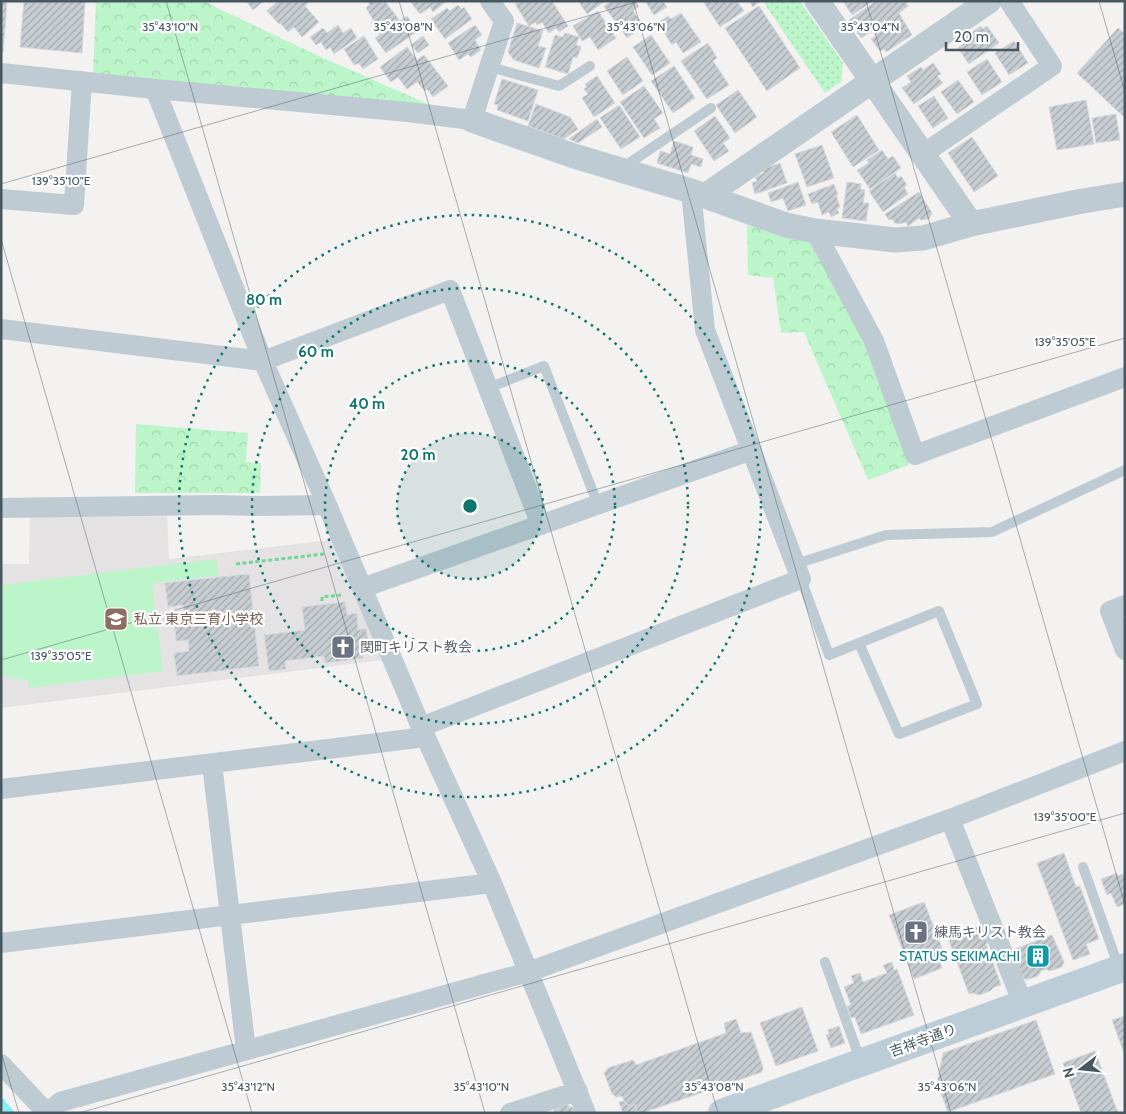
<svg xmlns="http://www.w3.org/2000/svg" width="1126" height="1114" font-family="Cabin,'Noto Sans JP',sans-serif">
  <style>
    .education { fill: #e5e2e4 }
    .grass { fill: url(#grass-dots) }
    .forest { fill: url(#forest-crowns) }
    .garden { fill: #bcf5ca }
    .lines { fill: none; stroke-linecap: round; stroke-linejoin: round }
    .stream { stroke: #85eff6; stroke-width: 8 }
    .building { fill: url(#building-hatch); stroke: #d5d8dd }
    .path { stroke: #70d795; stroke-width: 3; stroke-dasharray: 4 2.5; stroke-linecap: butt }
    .service { stroke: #becbd2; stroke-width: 10 }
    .minor { stroke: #becbd2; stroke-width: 20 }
    .tertiary { stroke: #becbd2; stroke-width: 25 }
    .secondary { stroke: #bdcdd7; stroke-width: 28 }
    .ticks { fill: none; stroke: #475861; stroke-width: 1; stroke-opacity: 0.45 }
    .ring { fill: none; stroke: #0f766e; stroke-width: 2.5; stroke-dasharray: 2.5 5 }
    .labels { text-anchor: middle; stroke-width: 4.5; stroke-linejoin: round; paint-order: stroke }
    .education-label { font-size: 14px; fill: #785e54; stroke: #fff; text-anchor: start }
    .worship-label { font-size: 14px; fill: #5b616d; stroke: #fff; text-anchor: start }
    .culture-label { font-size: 14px; fill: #0d838f; stroke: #fff; text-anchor: end }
    .street-label { font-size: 14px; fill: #475861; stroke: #fff }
    .ticks-label { font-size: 12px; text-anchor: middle; fill: #475861; stroke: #fff; stroke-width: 4.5; stroke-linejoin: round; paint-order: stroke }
    .centre { fill: #0f766e; stroke: #fff; stroke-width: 2.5 }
    .ring-label { font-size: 15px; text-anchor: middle; font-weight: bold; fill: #0f766e; stroke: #fff; stroke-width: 4.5; stroke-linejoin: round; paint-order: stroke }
  </style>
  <defs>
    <pattern id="grass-dots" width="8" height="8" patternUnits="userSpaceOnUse" patternTransform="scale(1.25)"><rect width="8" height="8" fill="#bcf5ca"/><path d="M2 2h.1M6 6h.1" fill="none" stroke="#a3d4b0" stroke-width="1.8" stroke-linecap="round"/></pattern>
    <pattern id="forest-crowns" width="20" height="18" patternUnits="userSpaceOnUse" patternTransform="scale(1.25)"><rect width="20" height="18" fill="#bcf5ca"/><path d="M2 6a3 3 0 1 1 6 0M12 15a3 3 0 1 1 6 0" fill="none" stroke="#a3d4b0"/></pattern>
    <pattern id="building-hatch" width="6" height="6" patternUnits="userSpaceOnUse" patternTransform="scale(1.25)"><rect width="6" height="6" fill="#c8cdd2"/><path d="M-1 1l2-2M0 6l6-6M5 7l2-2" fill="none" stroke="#a4a9ae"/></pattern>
  </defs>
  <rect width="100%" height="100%" fill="#f4f1f1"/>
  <!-- education -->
  <path class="education" d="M167,516L169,559L331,540L382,660L1,708V564H29L30,517Z"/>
  <!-- grass -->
  <path class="grass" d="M766,1H800L843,63L841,82L825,93L764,3Z"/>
  <!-- forest -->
  <path class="forest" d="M96,1H206L217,8L319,56L430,105L93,74Z
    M747,225L815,244L867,345L909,465L868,480L804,332L781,333L773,278L748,275Z
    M136,424L248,433L246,462L261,463L260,493H135Z"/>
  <!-- garden -->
  <path class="garden" d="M216,559L219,575L152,583L163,671L29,688L28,680H22L2,675L1,585Z"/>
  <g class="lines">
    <!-- stream -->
    <path class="stream" d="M1,1102L10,1113"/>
  </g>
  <!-- building -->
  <path class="building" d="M24,1H85L82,53L20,47Z
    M246,1H264L253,10Z
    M278,1H310L305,6L319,22L302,37L294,27L288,32L280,23L279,24L267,11Z
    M367,1H385L399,20L379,34L371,23L374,21L366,8L370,5Z
    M410,1H447L433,12L430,7L420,14Z
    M520,1H552L568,26L559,32L556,28L549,33L542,22L537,25L535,22L529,26L515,4Z
    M578,1H605L587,14Z
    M612,1H635L639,6L633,11L644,26L627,38L604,6Z
    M645,1H663L667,7L654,15Z
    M706,1H737L744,11L720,27L704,3Z
    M749,1H760L753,7Z
    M843,1H873L852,15Z
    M876,1H905L908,6L899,13L912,35L886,52L884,49L880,51L871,39L876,36L873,30L861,38L849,20Z
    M1,2H7L3,53L1,52Z
    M458,5L462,9L464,7L472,19L445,39L431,19L447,8L450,11Z
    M759,6L800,68L767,91L725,28Z
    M598,11L616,38L598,50L590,37L582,41L573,26Z
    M681,13L701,42L683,53L676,42L672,45L658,23L668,16L671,19Z
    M407,16L418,31L386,53L375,38Z
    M517,23L543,31L538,46L546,48L539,68L514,60L508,52Z
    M338,25L343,33L351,28L357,38L334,54L330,47L326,50L321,42L316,45L310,37L323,28L327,33Z
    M475,25L482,35L475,40L481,50L471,57L468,54L459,60L448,43Z
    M981,26L983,29L987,26L999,43L969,64L958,48L963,44L961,40Z
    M1118,28L1125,34V118L1077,73Z
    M565,33L579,37L576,45L581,47L577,58L573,57L568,74L545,67L555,35L563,37Z
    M651,35L670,63L652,75L633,47Z
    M364,36L378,59L363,69L359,63L354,65L344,49Z
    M423,36L429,45L418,53L411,45Z
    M1014,41L1028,63L1009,75L995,53Z
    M708,43L717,58L713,61L729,85L707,99L681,61Z
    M407,47L417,60L424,55L448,86L433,97L427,89L425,91L417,82L407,89L398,77L391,82L380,67Z
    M627,57L643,81L623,95L607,71Z
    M987,59L1002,82L982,95L967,72Z
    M933,63L941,74L937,76L943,83L914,104L902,88L911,82L907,76L921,67L923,70Z
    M674,66L695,98L673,113L651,81Z
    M597,76L615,103L594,117L582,98L588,94L584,89L587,87L585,84Z
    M502,79L538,90L528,121L497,110L498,105L494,104Z
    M958,80L974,102L957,114L941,92Z
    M644,86L663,113L654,119L660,128L644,138L620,102Z
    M738,90L757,117L735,133L716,105Z
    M934,96L948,118L933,128L918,106Z
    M1086,100L1094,144L1057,150L1049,107Z
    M536,104L570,117L578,129L564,139L528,126Z
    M619,105L640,137L621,149L600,118Z
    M1116,114L1120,140L1096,143L1092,118Z
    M857,115L879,150L853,167L831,132Z
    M715,116L730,138L723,143L729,151L714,161L694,131Z
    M597,119L602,127L578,143L569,139Z
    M972,137L998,176L974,192L948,153Z
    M674,141L693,147L691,155L703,159L701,167L691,164L688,173L657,163L660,151L670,154Z
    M822,145L834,178L807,187L795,154Z
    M882,150L888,159L893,156L901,168L870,189L857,170L869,163L867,160Z
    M780,163L787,183L755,194L752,183L757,181L755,177L764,173L763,169Z
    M895,173L898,178L901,176L907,185L904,187L908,194L883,212L869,191Z
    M798,182L806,205L788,211L783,198L771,202L768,193Z
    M847,182L861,184L860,189L865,190L863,203H869L866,221L842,218Z
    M834,184L838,195H836L840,207L837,209L839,213L831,217L829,212L822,215L818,202L812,204L808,194Z
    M919,192L932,213L929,219L921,220L919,218L908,226L906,222L899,224L895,223L892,219L889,220L885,214Z
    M249,574L259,666L177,676L174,653L189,651L188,640L176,641L174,617L184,616L183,605L168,607L165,583Z
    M345,602L347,615L357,613L358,630L366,628L369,647L362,648L363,658L325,663L324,656L285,661L286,669L269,671L264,635L305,630L302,607Z
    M1064,853L1076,887L1080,886L1099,939L1086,944L1090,954L1073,960L1037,863Z
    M1117,873L1118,876L1125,873V904L1117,907L1111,893L1107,895L1101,879Z
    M924,902L942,948L935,950L942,968L914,979L889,915Z
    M978,926L980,930L983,929L988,943L986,944L1001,985L994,987L990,991L979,995L973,993L969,994L948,938Z
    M1052,935L1064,962L1062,967L1050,971L1046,969L1041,971L1038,976L1026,980L1023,977L1012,950Z
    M892,962L894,970L897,969L914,1015L861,1034L855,1017L851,1018L847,1006L851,1005L844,987L854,983L851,976L860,973L863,982L887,973L883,965Z
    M802,1007L818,1051L776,1066L760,1023Z
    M1125,1016V1056L1112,1020Z
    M736,1019L741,1033L751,1032L763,1067L762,1072L642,1113L637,1111L635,1105L630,1106L625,1103L622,1096L617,1097L612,1094L604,1073L608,1068L633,1060L636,1065L726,1033L724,1023Z
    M1036,1020L1055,1074L948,1112L937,1083L943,1053Z
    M839,1026L845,1043L831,1048L826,1035L829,1034L828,1030Z
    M1095,1051L1118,1113H1081L1063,1063Z
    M624,1101L625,1103L630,1106L635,1105L637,1111L632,1113H623L619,1102Z
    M566,1105L574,1108L575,1113H555L554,1110Z"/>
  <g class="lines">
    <!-- path -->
    <path class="path" d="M236,564L324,554
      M322,601V597L341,595"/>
    <!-- service -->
    <path class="service" d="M490,67L559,86L590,66
      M622,168L711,108
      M488,388L544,366L598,505
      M796,564L886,535L992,532L1125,470
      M801,579L829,655L939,611L977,704L899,734L859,643
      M1083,867L1119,968
      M825,962L861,1062"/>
    <!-- minor -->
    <path class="minor" d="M1,73L155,89L408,112L472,120L504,21L490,1
      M155,89L263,361L327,505L421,727L492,883L586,1113
      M923,154L1052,66L1009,1
      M1,199L74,205L82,81
      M815,231L874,341L915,455L1125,377
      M1,329L263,361L450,290L541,525
      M1,508L216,505L261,506L327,505
      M362,588L752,450
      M1125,605L1110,611L1125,650
      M421,727L801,579L705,330L691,191
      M212,764L246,1050
      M1,789L426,737
      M950,819L1023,1004
      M1,943L492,883
      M1,1064L47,1113
      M48,1113L60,1102L528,972L950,819L1125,751
      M510,1113L578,1091"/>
    <!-- tertiary -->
    <path class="tertiary" d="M817,1L971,224
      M472,120L574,156L691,191L786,225L815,231L895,240L923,238L971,224L1077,202L1125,194
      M705,196L989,1"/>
    <!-- secondary -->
    <path class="secondary" d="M722,1113L1125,967"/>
  </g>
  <!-- ticks -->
  <path class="ticks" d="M166,1L485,1113M399,1L718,1113M633,1L951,1113M866,1L1125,905M1099,1L1125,92M1,184L640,1M1,239L252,1113M1,660L1125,338M1,1052L19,1113M79,1113L1125,813"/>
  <!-- distance rings -->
  <circle cx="470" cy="506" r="73" fill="#0f766e" fill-opacity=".12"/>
  <g class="ring">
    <circle cx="470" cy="506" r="73"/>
    <circle cx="470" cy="506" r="145"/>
    <circle cx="470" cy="506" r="218"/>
    <circle cx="470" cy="506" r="291"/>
  </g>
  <!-- icons -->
  <defs>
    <g id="school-square" transform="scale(1.25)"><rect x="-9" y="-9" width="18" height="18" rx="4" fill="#8d6e63" stroke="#fff"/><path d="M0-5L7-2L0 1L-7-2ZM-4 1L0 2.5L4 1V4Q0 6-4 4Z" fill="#fff"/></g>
    <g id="church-square" transform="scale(1.25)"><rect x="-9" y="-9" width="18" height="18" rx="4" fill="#6b7280" stroke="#fff"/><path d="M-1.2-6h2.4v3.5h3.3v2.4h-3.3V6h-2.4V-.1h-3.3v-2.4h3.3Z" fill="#fff"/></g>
    <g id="building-square" transform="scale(1.25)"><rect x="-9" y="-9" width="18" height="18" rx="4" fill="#0f9aa8" stroke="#fff"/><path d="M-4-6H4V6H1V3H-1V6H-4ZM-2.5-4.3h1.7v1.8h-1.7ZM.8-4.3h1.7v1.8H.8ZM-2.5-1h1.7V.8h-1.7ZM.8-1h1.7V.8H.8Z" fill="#fff"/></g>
  </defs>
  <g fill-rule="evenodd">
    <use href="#school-square" x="116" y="619"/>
    <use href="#church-square" x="343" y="647"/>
    <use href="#church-square" x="916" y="932"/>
    <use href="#building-square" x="1038" y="956"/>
  </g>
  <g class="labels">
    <!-- education labels -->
    <g class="education-label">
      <text x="134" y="624">私立 東京三育小学校</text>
    </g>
    <!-- worship labels -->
    <g class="worship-label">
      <text x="360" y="652">関町キリスト教会</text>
      <text x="934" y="937">練馬キリスト教会</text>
    </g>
    <!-- culture labels -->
    <g class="culture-label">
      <text x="1020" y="961">STATUS SEKIMACHI</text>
    </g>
    <!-- street labels -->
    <g class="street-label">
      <text transform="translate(923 1040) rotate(-20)" y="5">吉祥寺通り</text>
    </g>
  </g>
  <g class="ticks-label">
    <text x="170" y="31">35°43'10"N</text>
    <text x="403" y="31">35°43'08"N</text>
    <text x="636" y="31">35°43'06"N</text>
    <text x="870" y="31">35°43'04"N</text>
    <text x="61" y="185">139°35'10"E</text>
    <text x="1065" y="346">139°35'05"E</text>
    <text x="61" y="660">139°35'05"E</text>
    <text x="1065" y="821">139°35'00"E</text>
    <text x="248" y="1091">35°43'12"N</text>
    <text x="481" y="1091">35°43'10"N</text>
    <text x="714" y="1091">35°43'08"N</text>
    <text x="947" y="1091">35°43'06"N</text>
  </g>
  <circle cx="470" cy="506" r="8" class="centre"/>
  <g class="ring-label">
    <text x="264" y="305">80 m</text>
    <text x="316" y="357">60 m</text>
    <text x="367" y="409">40 m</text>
    <text x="418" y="460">20 m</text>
  </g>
  <!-- border -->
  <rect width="1126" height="1114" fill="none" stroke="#475861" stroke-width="5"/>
  <!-- north arrow -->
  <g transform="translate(1081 1069) rotate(254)" stroke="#ffffff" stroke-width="4" paint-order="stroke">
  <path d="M0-4L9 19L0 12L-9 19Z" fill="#475861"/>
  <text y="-8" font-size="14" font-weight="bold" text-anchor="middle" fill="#475861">N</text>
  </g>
  <!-- scale -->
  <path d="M946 42v8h72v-8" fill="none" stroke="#475861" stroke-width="2.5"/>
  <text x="954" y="42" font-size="15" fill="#475861" stroke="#ffffff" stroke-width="4" paint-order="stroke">20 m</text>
</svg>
